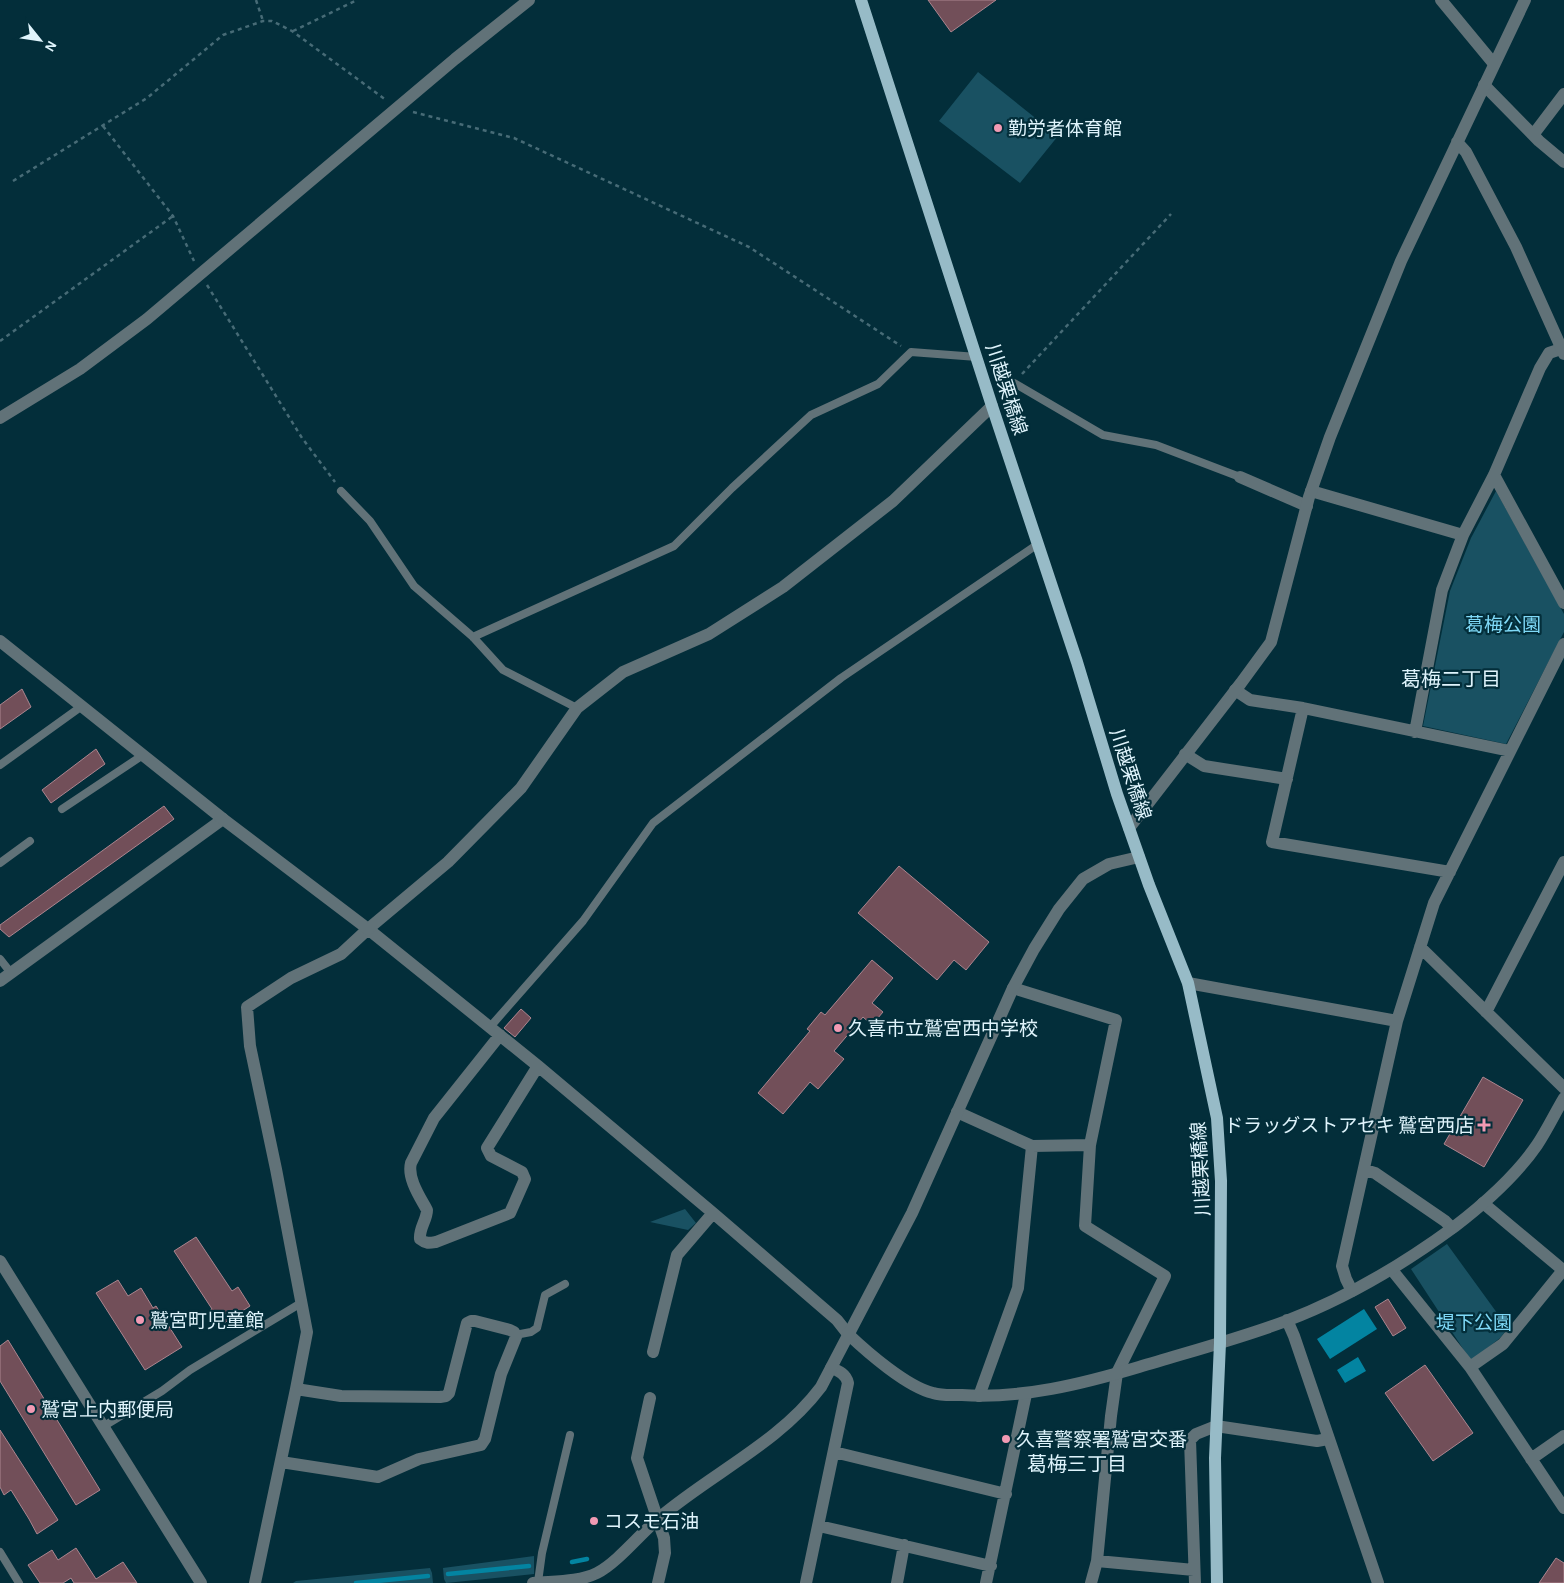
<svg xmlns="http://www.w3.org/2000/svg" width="1564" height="1583" font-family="'Alegreya Sans','Noto Sans JP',sans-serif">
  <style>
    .green { fill: #195162 }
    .water { fill: #0384a1 }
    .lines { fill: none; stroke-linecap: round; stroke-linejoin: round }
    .stream { stroke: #0384a1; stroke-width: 4.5 }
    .building { fill: #724f59; stroke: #ac858f }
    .path { stroke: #476b76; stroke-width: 2.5; stroke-dasharray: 4 4; stroke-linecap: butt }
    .service { stroke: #617278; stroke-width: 8 }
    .minor { stroke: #617278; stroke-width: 12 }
    .tertiary { stroke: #617278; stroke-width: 12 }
    .primary { stroke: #97bbc7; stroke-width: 12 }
    .poi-dot { fill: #f19ab3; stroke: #032e3a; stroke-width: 2 }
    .labels { text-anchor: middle; stroke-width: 4.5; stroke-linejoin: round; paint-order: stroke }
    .poi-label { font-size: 19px; fill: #dff4fc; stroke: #032e3a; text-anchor: start }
    .street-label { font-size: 19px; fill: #dff4fc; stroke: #032e3a }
    .park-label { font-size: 19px; fill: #7fd9f7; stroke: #032e3a }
    .neighbourhood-label { font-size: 20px; fill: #dff4fc; stroke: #032e3a }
  </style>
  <rect width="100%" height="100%" fill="#032e3a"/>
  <!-- green -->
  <path class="green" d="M978,72L1058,136L1020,183L939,121Z
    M1496,491L1564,614V632L1506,744L1423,726L1450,591L1471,538Z
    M685,1209L696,1223L688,1230L650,1222Z
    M1447,1244L1508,1328L1500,1338L1471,1361L1411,1269Z
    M534,1556V1574L446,1583L444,1579L443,1568Z
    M430,1568L432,1573L433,1583H293L296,1581Z"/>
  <!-- water -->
  <path class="water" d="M1364,1309L1377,1329L1330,1359L1317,1339Z
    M1358,1357L1366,1371L1345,1383L1337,1370Z"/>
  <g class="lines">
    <!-- stream -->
    <path class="stream" d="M572,1562L587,1559
      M448,1574L529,1566
      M356,1583L428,1576"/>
  </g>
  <!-- building -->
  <path class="building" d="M928,0H996L951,32Z
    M22,689L31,707L0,729V705Z
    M96,749L105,764L51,803L42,790Z
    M164,806L174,819L9,937L0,929V925Z
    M899,866L989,942L966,970L954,960L937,980L858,913Z
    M872,960L893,978L872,1003L883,1012L872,1025L863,1017L834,1051L844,1059L818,1089L810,1082L783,1114L758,1093L810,1031L807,1029L821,1012L825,1015Z
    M521,1009L531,1018L515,1037L504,1028Z
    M1483,1077L1523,1100L1484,1167L1444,1144Z
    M196,1237L232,1291L238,1287L250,1306L218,1327L208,1312L212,1309L174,1251Z
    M118,1280L128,1296L141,1288L153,1308L156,1306L182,1347L145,1370L96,1293Z
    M1388,1299L1406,1328L1393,1336L1375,1307Z
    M8,1340L100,1490L76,1505L0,1381V1346Z
    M1425,1365L1473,1433L1433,1461L1385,1393Z
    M0,1430L58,1520L37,1534L29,1519L11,1490L4,1495L0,1487Z
    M76,1548L96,1579L123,1562L137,1583H74L71,1578L63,1583H40L28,1565L52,1550L58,1560Z
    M1556,1558L1564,1563V1583H1539Z"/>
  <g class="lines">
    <!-- path -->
    <path class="path" d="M256,0L263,21
      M293,31L357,0
      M413,112L514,138L749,247L901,346
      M103,126L173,216L194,261
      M13,181L147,98L223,35L263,21H272L292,31L386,100
      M207,285L302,438L335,482
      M0,341L173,216
      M1022,374L1171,214"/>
    <!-- service -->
    <path class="service" d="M1014,383L1103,435L1156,445L1240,477
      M341,491L370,521L414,586L473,637L503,670L577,708
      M473,637L674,546L732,488L811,415L878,384L911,352L977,357
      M0,765L82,706
      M62,809L143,755
      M0,863L30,841
      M0,959L11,973
      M490,1027L583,921L653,823L841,678L1038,544
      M515,1335L531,1332L537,1328L545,1295L565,1284
      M104,1426L162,1391L190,1370L301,1303
      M0,1552L19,1583
      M538,1582L542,1553L570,1435"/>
    <!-- minor -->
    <path class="minor" d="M1441,0L1494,64
      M1484,85L1539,141L1564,162
      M1533,135L1564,94
      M1494,475L1564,603
      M1240,477L1307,506
      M1311,491L1463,535
      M1235,690L1250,700L1303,708L1510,751
      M1303,708L1272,842L1450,872
      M1415,732L1442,590L1463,535L1494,475L1540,368L1549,353L1564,348
      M1185,754L1204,766L1287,779
      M1420,947L1564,1088
      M0,981L223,819
      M1188,983L1397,1021
      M1486,1012L1564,862
      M500,1035L434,1118L411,1163C407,1178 420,1197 427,1210C427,1220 419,1228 420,1239C426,1244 430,1243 436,1242L510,1213L525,1179L522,1172L491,1156L487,1148L538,1066
      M957,1112L1032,1146L1090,1145L1116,1020L1013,988
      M1090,1145L1085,1226L1165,1276L1117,1373L1111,1416L1097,1561L1091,1583
      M1365,1170L1375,1173L1445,1221L1452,1228
      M1483,1203L1563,1270
      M0,1261L201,1583
      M1392,1270L1470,1367L1564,1508
      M1352,1291L1346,1279L1342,1266L1397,1021L1434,903L1564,644
      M653,1352L677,1255L713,1213
      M1470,1367L1503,1344L1564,1269
      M979,1396L1018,1288L1032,1146
      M650,1398L637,1458L664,1538L665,1553L658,1583
      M834,1452L1006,1494
      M1531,1459L1564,1436
      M281,1462L378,1477L419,1459L481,1445L485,1439L501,1374L516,1337L514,1332L510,1330L475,1321H471L467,1323L449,1393L446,1396L440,1397L341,1396L296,1389
      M819,1526L991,1566
      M1097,1561L1194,1570
      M255,1583L296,1389L307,1332L276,1169L250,1046L247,1007L291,978L341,954L368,929L538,1066L713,1213L837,1320L848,1334
      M806,1583L848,1383C846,1374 839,1371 831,1368
      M897,1583L904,1545
      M986,1583L1026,1394
      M1195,1583L1190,1440L1196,1434L1216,1426L1317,1441L1328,1439"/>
    <!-- tertiary -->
    <path class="tertiary" d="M1457,142L1466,152L1516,247L1564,354
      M0,418L80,369L147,319L455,59L529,0
      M0,641L223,819L368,929L448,862L521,788L577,708L623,672L709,634L783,587L893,501L992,406
      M1129,828L1241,683L1271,642L1309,497L1330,437L1401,261L1525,0
      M1287,1320L1294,1336L1378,1583
      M848,1334C867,1352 907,1387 933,1393C942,1396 953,1395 962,1395C1022,1399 1082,1384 1139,1367C1188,1352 1238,1339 1286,1321C1347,1298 1402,1265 1454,1227C1484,1204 1515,1177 1537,1145C1547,1130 1555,1113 1564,1098
      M533,1583C553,1581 579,1582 597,1573C617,1563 641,1533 659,1518C712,1473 779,1443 821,1387L912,1213L1013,988L1034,949L1059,909L1083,879L1109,864L1139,857"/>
    <!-- primary -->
    <path class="primary" d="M861,0L992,406L1077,662L1117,794L1149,885L1188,983L1217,1118L1221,1181L1220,1343L1215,1458L1217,1583"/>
  </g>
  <!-- markers -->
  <g class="poi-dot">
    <circle cx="998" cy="128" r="5"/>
    <circle cx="838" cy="1028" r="5"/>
    <path d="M1481.5 1117.5h5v5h5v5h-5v5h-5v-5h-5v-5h5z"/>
    <circle cx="140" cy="1320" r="5"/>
    <circle cx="31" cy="1409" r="5"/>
    <circle cx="1006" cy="1439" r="5"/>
    <circle cx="594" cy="1521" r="5"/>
  </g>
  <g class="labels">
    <!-- poi labels -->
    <g class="poi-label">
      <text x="1008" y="135">勤労者体育館</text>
      <text x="848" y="1035">久喜市立鷲宮西中学校</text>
      <text x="1474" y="1132" text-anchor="end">ドラッグストアセキ 鷲宮西店</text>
      <text x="150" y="1327">鷲宮町児童館</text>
      <text x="41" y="1416">鷲宮上内郵便局</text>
      <text x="1016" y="1446">久喜警察署鷲宮交番</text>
      <text x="604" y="1528">コスモ石油</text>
    </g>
    <!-- street labels -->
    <g class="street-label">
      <text transform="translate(1007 389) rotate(72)" y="7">川越栗橋線</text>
      <text transform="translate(1131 774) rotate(72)" y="7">川越栗橋線</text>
      <text transform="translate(1200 1169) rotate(-93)" y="7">川越栗橋線</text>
    </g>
    <!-- park labels -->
    <g class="park-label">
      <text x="1503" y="631">葛梅公園</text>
      <text x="1474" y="1329">堤下公園</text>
    </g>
    <!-- neighbourhood labels -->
    <g class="neighbourhood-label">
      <text x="1451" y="686">葛梅二丁目</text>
      <text x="1077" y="1471">葛梅三丁目</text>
    </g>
  </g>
  <!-- north arrow -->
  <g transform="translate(40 40) rotate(120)" stroke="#032e3a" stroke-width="4" paint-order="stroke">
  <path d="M0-4L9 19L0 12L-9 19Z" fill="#dff4fc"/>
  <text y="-8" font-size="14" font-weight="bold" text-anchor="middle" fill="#dff4fc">N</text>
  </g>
</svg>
